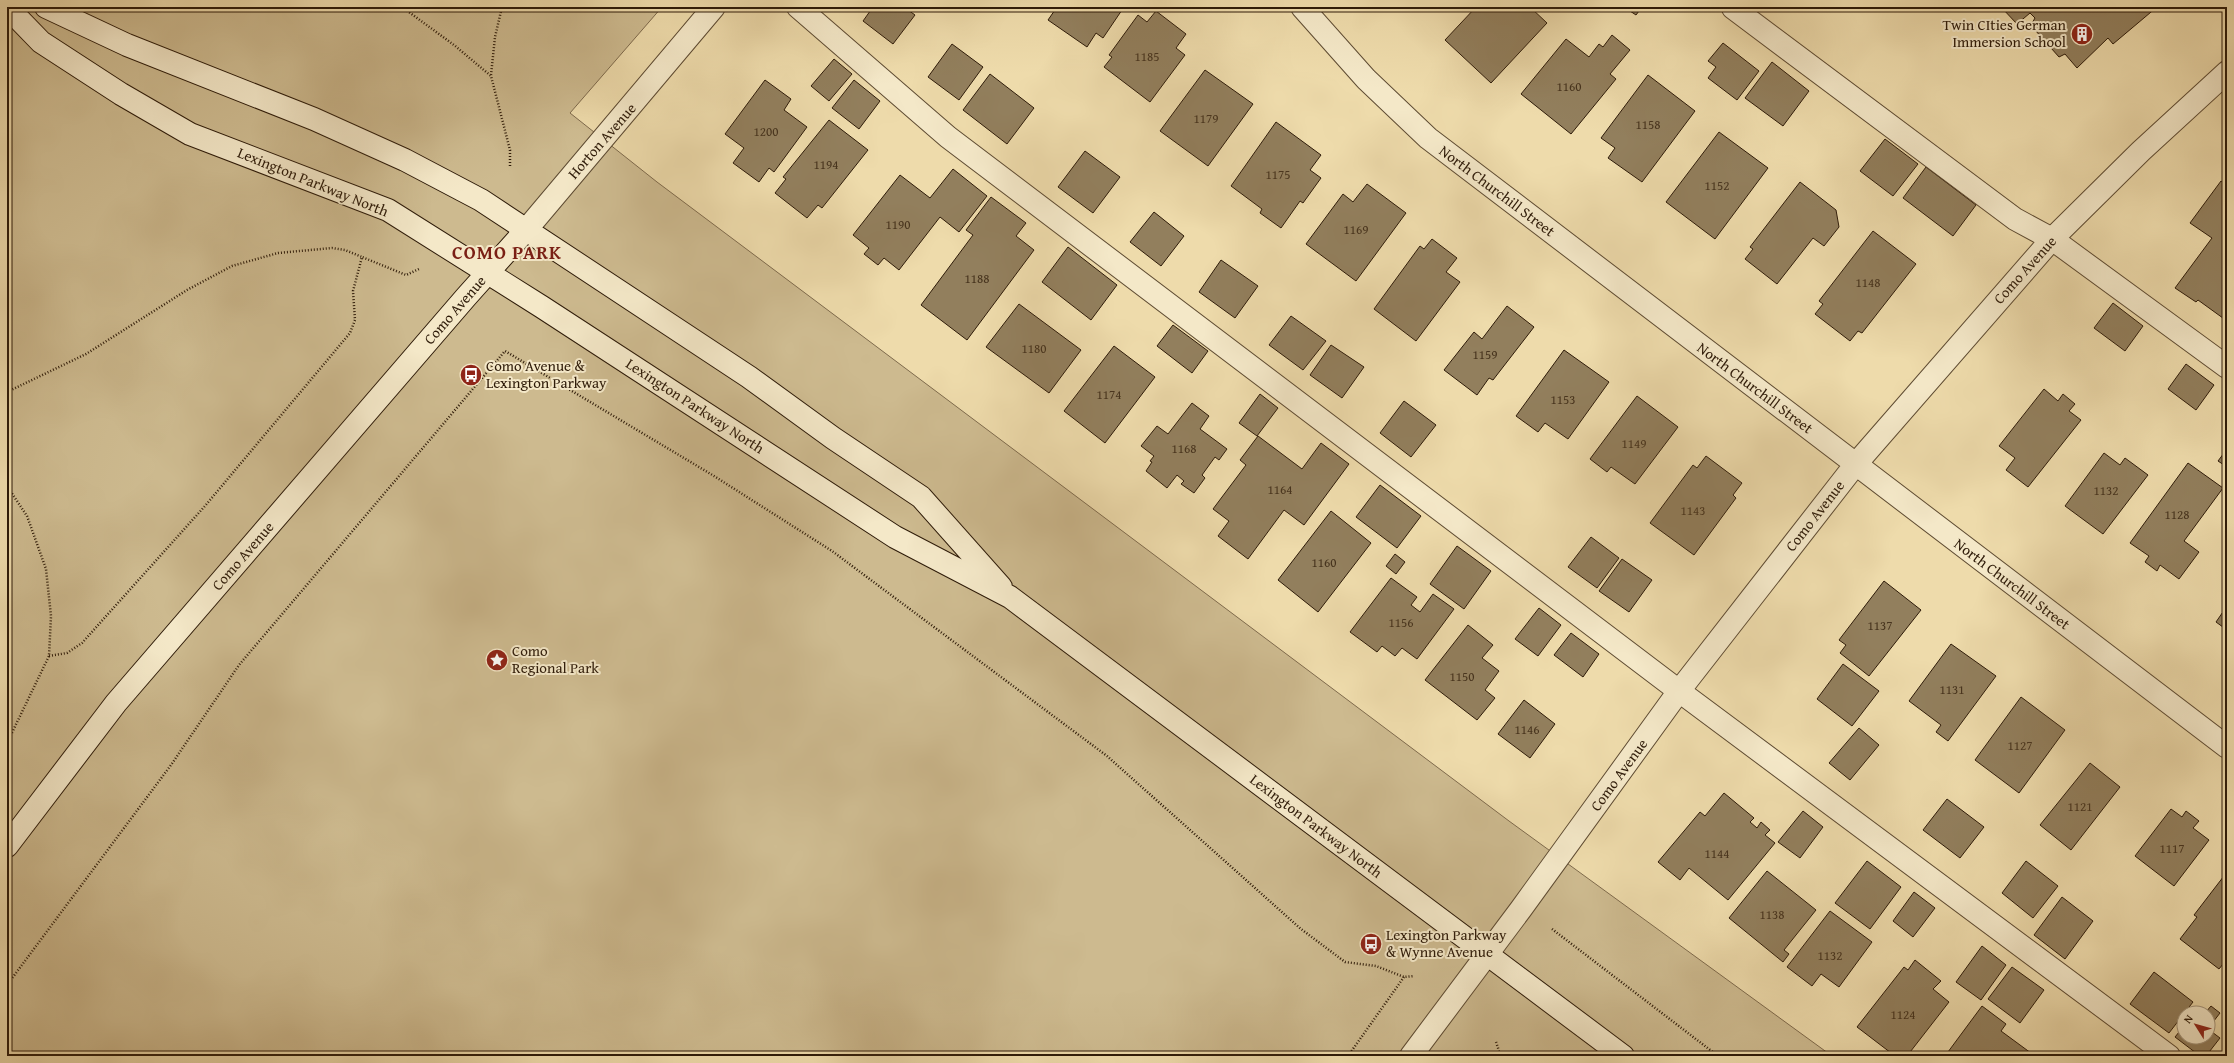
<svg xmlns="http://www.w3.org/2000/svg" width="2234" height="1063" font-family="'Gentium Book Plus',serif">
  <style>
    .green { fill: #cdba8f; stroke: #7e6a4c }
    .building { fill: #927f5d; stroke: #2e1b09 }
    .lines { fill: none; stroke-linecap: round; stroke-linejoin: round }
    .service-casing { stroke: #5e4b32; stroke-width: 24 }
    .minor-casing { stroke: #5e4b32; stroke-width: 24 }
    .tertiary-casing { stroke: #5e4b32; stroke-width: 24 }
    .secondary-casing { stroke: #2e1b09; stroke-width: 24 }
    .path { stroke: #2e1b09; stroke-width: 2.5; stroke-dasharray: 1 2; stroke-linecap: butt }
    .service { stroke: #f4e8c8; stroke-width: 22 }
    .minor { stroke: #f4e8c8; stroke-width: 22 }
    .tertiary { stroke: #f4e8c8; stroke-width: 22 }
    .secondary { stroke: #f4e8c8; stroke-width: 22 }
    .labels { text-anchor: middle; stroke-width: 4; stroke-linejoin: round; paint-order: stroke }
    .number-label { font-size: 13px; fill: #47341e }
    .poi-label { font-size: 15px; fill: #2e1b09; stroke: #f4e8c8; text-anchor: start }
    .street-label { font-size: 15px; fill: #2e1b09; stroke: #f4e8c8 }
    .district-label { font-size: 19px; font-weight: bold; letter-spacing: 1px; fill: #7a1f14; stroke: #f4e8c8 }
  </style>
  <rect width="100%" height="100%" fill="#eedbab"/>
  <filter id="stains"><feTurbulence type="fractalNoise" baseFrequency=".005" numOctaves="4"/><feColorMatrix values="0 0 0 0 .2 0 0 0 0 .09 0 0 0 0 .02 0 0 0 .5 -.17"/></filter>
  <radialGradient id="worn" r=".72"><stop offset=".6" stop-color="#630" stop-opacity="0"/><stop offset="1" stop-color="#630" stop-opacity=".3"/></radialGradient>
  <!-- green -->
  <path class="green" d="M7,7H662L570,113L657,182L1509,821L1832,1056H7Z"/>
  <!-- building -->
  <path class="building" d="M873,7H904L915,15L893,44L863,21Z
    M1057,7H1124L1103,38L1096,33L1087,47L1048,20Z
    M1476,7H1530L1547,23L1491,83L1445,40Z
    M1624,7H1642L1636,15Z
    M2001,7H2157L2113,44L2108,38L2077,68L2065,54L2059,57L2035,30L2031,25L2035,18L2030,13L2017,24Z
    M1156,11L1186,34L1176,48L1185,55L1150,102L1104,67L1112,57L1109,55L1138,15L1147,22Z
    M1612,35L1630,50L1610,74L1616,79L1571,134L1521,94L1566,39L1589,57L1599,44L1603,47Z
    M1723,43L1759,71L1737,100L1708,78L1716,67L1708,61Z
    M952,44L983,67L959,100L928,77Z
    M834,59L852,74L829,101L811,86Z
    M1772,62L1809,91L1783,126L1745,98Z
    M1205,70L1253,104L1208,166L1160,131Z
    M990,74L1034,108L1007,144L963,110Z
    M1648,75L1695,111L1642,182L1608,158L1615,148L1601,138Z
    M765,80L791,99L784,110L807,127L774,172L769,168L759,182L733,163L744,148L725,134Z
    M854,80L880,101L859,129L832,108Z
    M829,120L868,150L822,208L818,205L807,218L775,193L786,179L783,177Z
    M1276,122L1321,155L1310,170L1321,178L1303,203L1300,201L1281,228L1260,213L1262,209L1231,186Z
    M1719,132L1768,168L1715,239L1666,202Z
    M1885,139L1918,164L1893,196L1860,171Z
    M1085,151L1120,177L1093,213L1058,187Z
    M1926,167L1976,205L1953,236L1903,198Z
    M953,169L987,196L959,232L940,217L899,270L884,258L878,265L864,254L869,248L853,235L900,175L930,198Z
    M2221,181L2227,185V321L2198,300L2196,302L2175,288L2212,238L2190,223Z
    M1800,182L1836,210L1839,227L1824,246L1813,238L1777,284L1745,259L1753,249L1750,247Z
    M1367,184L1406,213L1356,281L1306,244L1343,194L1353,202Z
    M991,197L1026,223L1016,236L1034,250L967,340L921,305L973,235L966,230Z
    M1154,212L1184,236L1161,266L1130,242Z
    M1873,231L1916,264L1862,333L1858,331L1850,341L1815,314L1823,304L1819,301Z
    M1432,239L1457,258L1446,272L1460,282L1416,341L1374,309L1420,246L1424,249Z
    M1068,247L1117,285L1091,320L1042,282Z
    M1221,260L1258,286L1235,318L1199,292Z
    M2113,303L2143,326L2125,351L2094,328Z
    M1019,304L1081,350L1049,393L986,347Z
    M1507,306L1534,327L1493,380L1489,378L1477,395L1444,370L1474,332L1482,339Z
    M1291,316L1326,341L1303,370L1269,345Z
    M1173,325L1208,351L1192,373L1157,346Z
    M1331,345L1364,367L1342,398L1310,375Z
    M1114,346L1155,377L1105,443L1064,411Z
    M1564,350L1609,382L1568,439L1545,423L1538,432L1516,416Z
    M2186,364L2214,385L2196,410L2168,389Z
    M2044,389L2058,401L2063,394L2075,404L2069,411L2081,420L2028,487L2006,470L2015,458L1999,446Z
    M1260,394L1278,408L1257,436L1239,423Z
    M1637,396L1678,427L1635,484L1611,467L1607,472L1590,459Z
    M1404,401L1436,425L1411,457L1380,433Z
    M1192,403L1209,416L1200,429L1227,449L1219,460L1215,457L1202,475L1205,478L1194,493L1181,484L1184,481L1177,475L1167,488L1146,471L1152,462L1150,461L1154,456L1141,446L1157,426L1168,434Z
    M1258,436L1302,469L1321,443L1349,464L1304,525L1284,510L1248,559L1218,536L1229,521L1213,509L1246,465L1240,460Z
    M2227,449V467L2218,461Z
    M2104,453L2120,465L2125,458L2148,475L2103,534L2065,506Z
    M1706,456L1742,483L1733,495L1736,498L1694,555L1650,523L1693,465L1697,468Z
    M2188,463L2223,488L2184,541L2199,552L2179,579L2160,565L2157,571L2145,562L2149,556L2130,543Z
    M1380,485L1421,516L1397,548L1356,517Z
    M1331,511L1371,543L1318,612L1278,580Z
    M1591,537L1619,558L1597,588L1568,567Z
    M1457,546L1491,571L1464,609L1430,584Z
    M1395,554L1405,562L1396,574L1386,566Z
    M1622,559L1652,580L1629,612L1599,591Z
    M1391,578L1417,597L1411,605L1420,612L1433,594L1454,609L1417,659L1402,648L1395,656L1382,646L1377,652L1350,632Z
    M1884,581L1921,610L1869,676L1840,653L1846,645L1839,640Z
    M2227,606V630L2216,622Z
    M1539,608L1561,625L1538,656L1515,639Z
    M1468,625L1493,645L1482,658L1499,671L1485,690L1495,698L1477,720L1425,680Z
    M1571,633L1599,654L1583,677L1554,655Z
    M1951,644L1996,676L1948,741L1936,732L1941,725L1909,701Z
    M1843,664L1879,691L1852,726L1817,699Z
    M2021,697L2065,730L2019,793L1975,760Z
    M1524,700L1555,724L1530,758L1498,734Z
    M1859,728L1879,745L1850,780L1829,763Z
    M2090,763L2120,787L2071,850L2040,825Z
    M1724,793L1754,818L1750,822L1757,828L1761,822L1770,830L1765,835L1775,843L1728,900L1689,868L1680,880L1658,862L1700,812L1705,816Z
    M1947,799L1984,827L1960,858L1923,830Z
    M2171,809L2182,817L2186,811L2199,821L2193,828L2209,840L2174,886L2135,856Z
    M1803,811L1823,827L1800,858L1778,842Z
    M1867,861L1901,887L1870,929L1835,903Z
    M2026,861L2058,886L2033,918L2002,893Z
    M1767,871L1816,910L1784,950L1789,954L1783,962L1729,918Z
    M2227,872V959L2219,969L2180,939L2197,917L2194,915Z
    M1914,892L1935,908L1913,937L1893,921Z
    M2062,897L2093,921L2065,959L2034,935Z
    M1830,911L1872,942L1839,987L1821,974L1812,986L1787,967Z
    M1982,946L2006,965L1981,1000L1956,982Z
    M1915,960L1941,981L1933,989L1949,1002L1907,1056H1895L1857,1027L1904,967L1908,970Z
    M2012,967L2044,990L2020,1023L1988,999Z
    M2154,972L2193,1002L2169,1033L2130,1004Z
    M1982,1006L2006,1024L2001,1031L2035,1056H1945Z
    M2211,1006L2220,1013L2210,1026L2208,1013H2205Z
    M2184,1026V1037H2208V1029L2220,1038L2206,1056H2200L2175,1037Z"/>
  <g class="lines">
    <!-- service casing -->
    <g class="service-casing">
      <path id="service" d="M798,7L948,137L1679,691L2169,1056
        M1735,7L1733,8L2015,219L2052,239L2227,367"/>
    </g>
    <!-- minor casing -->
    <g class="minor-casing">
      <path id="minor" d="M1302,7L1366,79L1428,138L2227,747
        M1411,1056L1521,909L1679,691L1855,465L2052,239L2141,151L2227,72"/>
    </g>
    <!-- tertiary casing -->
    <g class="tertiary-casing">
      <path id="tertiary" d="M526,230L714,7"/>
    </g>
    <!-- secondary casing -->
    <g class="secondary-casing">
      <path id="secondary" d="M7,7L41,42L121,94L190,134L388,210L542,307L895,537L1010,597L1623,1056
        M46,7L127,45L314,119L405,160L481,200L749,377L833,438L921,497L1001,587
        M7,846L116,703L466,297L526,230"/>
    </g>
    <!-- path -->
    <path class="path" d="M402,7L454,45L491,76L510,150V167
      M491,75L495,37L502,7
      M7,392L86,354L187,290L232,266L278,253L332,248L345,250L362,257
      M7,486L27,516L46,569L51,616L49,656L7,743
      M49,656L67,653L82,643L205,506L350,333L355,320L353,291L362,257L406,275L419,269
      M1552,929L1718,1056
      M7,985L171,765L239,665L505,351L714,476L832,551L1107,756L1301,929L1345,962L1376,966L1404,977L1414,976
      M1496,1042L1499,1051L1506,1056
      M1348,1056L1404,977"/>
    <!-- service -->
    <use href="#service" class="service"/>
    <!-- minor -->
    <use href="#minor" class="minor"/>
    <!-- tertiary -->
    <use href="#tertiary" class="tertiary"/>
    <!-- secondary -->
    <use href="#secondary" class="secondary"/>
  </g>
  <!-- icons -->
  <defs>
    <g id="building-disc" transform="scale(1.15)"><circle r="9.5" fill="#8f2418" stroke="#f4e8c8"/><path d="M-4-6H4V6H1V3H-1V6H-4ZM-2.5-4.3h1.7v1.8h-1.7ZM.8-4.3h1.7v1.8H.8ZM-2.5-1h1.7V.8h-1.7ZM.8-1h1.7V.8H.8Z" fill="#fff"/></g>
    <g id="bus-disc" transform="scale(1.15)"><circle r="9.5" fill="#8f2418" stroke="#f4e8c8"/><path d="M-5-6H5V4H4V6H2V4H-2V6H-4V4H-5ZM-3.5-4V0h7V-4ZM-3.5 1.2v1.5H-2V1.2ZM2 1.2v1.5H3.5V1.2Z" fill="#fff"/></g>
    <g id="sight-disc" transform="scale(1.15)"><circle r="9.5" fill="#8f2418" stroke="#f4e8c8"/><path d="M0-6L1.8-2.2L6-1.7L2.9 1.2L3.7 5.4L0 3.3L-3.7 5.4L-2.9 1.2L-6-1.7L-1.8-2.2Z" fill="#fff"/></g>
  </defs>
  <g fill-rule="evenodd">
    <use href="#building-disc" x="2082" y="34"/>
    <use href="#bus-disc" x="471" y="375"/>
    <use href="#sight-disc" x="497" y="660"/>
    <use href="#bus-disc" x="1371" y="944"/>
  </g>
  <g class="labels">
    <!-- number labels -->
    <g class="number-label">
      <text x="1147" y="61">1185</text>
      <text x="1569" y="91">1160</text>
      <text x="1206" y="123">1179</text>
      <text x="1648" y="129">1158</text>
      <text x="766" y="136">1200</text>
      <text x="826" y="169">1194</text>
      <text x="1278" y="179">1175</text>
      <text x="1717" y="190">1152</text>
      <text x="898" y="229">1190</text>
      <text x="1356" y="234">1169</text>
      <text x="977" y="283">1188</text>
      <text x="1868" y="287">1148</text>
      <text x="1034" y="353">1180</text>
      <text x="1485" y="359">1159</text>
      <text x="1109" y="399">1174</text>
      <text x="1563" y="404">1153</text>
      <text x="1634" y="448">1149</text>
      <text x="1184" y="453">1168</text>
      <text x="1280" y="494">1164</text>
      <text x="2106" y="495">1132</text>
      <text x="1693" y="515">1143</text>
      <text x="2177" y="519">1128</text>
      <text x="1324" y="567">1160</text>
      <text x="1401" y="627">1156</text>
      <text x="1880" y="630">1137</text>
      <text x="1462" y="681">1150</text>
      <text x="1952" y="694">1131</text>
      <text x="1527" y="734">1146</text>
      <text x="2020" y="750">1127</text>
      <text x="2080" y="811">1121</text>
      <text x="2172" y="853">1117</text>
      <text x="1717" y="858">1144</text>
      <text x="1772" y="919">1138</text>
      <text x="1830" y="960">1132</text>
      <text x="1903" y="1019">1124</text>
    </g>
    <!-- poi labels -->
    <g class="poi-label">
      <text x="2066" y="30" text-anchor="end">Twin CIties German<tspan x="2066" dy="17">Immersion School</tspan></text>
      <text x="486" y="371">Como Avenue &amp;<tspan x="486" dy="17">Lexington Parkway</tspan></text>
      <text x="512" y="656">Como<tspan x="512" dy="17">Regional Park</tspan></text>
      <text x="1386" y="940">Lexington Parkway<tspan x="1386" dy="17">&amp; Wynne Avenue</tspan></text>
    </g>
    <!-- street labels -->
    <g class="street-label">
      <text transform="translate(602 141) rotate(-49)" y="5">Horton Avenue</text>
      <text transform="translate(313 182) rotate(22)" y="5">Lexington Parkway North</text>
      <text transform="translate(1497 191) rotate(37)" y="5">North Churchill Street</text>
      <text transform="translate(2025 270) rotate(-48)" y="5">Como Avenue</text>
      <text transform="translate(455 310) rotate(-49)" y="5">Como Avenue</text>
      <text transform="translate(1755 388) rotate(37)" y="5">North Churchill Street</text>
      <text transform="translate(695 406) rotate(33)" y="5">Lexington Parkway North</text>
      <text transform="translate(1815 516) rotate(-52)" y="5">Como Avenue</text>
      <text transform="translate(243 556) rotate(-49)" y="5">Como Avenue</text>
      <text transform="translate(2012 584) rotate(37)" y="5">North Churchill Street</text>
      <text transform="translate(1619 775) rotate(-54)" y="5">Como Avenue</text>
      <text transform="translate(1316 826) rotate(37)" y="5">Lexington Parkway North</text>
    </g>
    <!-- district labels -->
    <g class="district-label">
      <text x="507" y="259">COMO PARK</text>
    </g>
  </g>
  <!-- margin -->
  <rect width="2234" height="1063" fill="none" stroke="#eedbab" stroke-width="24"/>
  <rect x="8" y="8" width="2218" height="1047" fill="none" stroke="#2e1b09" stroke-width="2"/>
  <rect x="12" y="12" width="2210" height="1039" fill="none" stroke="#2e1b09"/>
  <!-- north arrow -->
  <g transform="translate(2196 1025) rotate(307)"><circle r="19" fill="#f4e8c8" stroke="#a5967c"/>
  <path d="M0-3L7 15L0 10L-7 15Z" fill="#8f2418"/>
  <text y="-6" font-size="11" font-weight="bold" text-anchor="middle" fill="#2e1b09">N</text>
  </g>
  <rect width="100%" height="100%" filter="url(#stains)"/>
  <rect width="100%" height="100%" fill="url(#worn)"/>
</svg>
